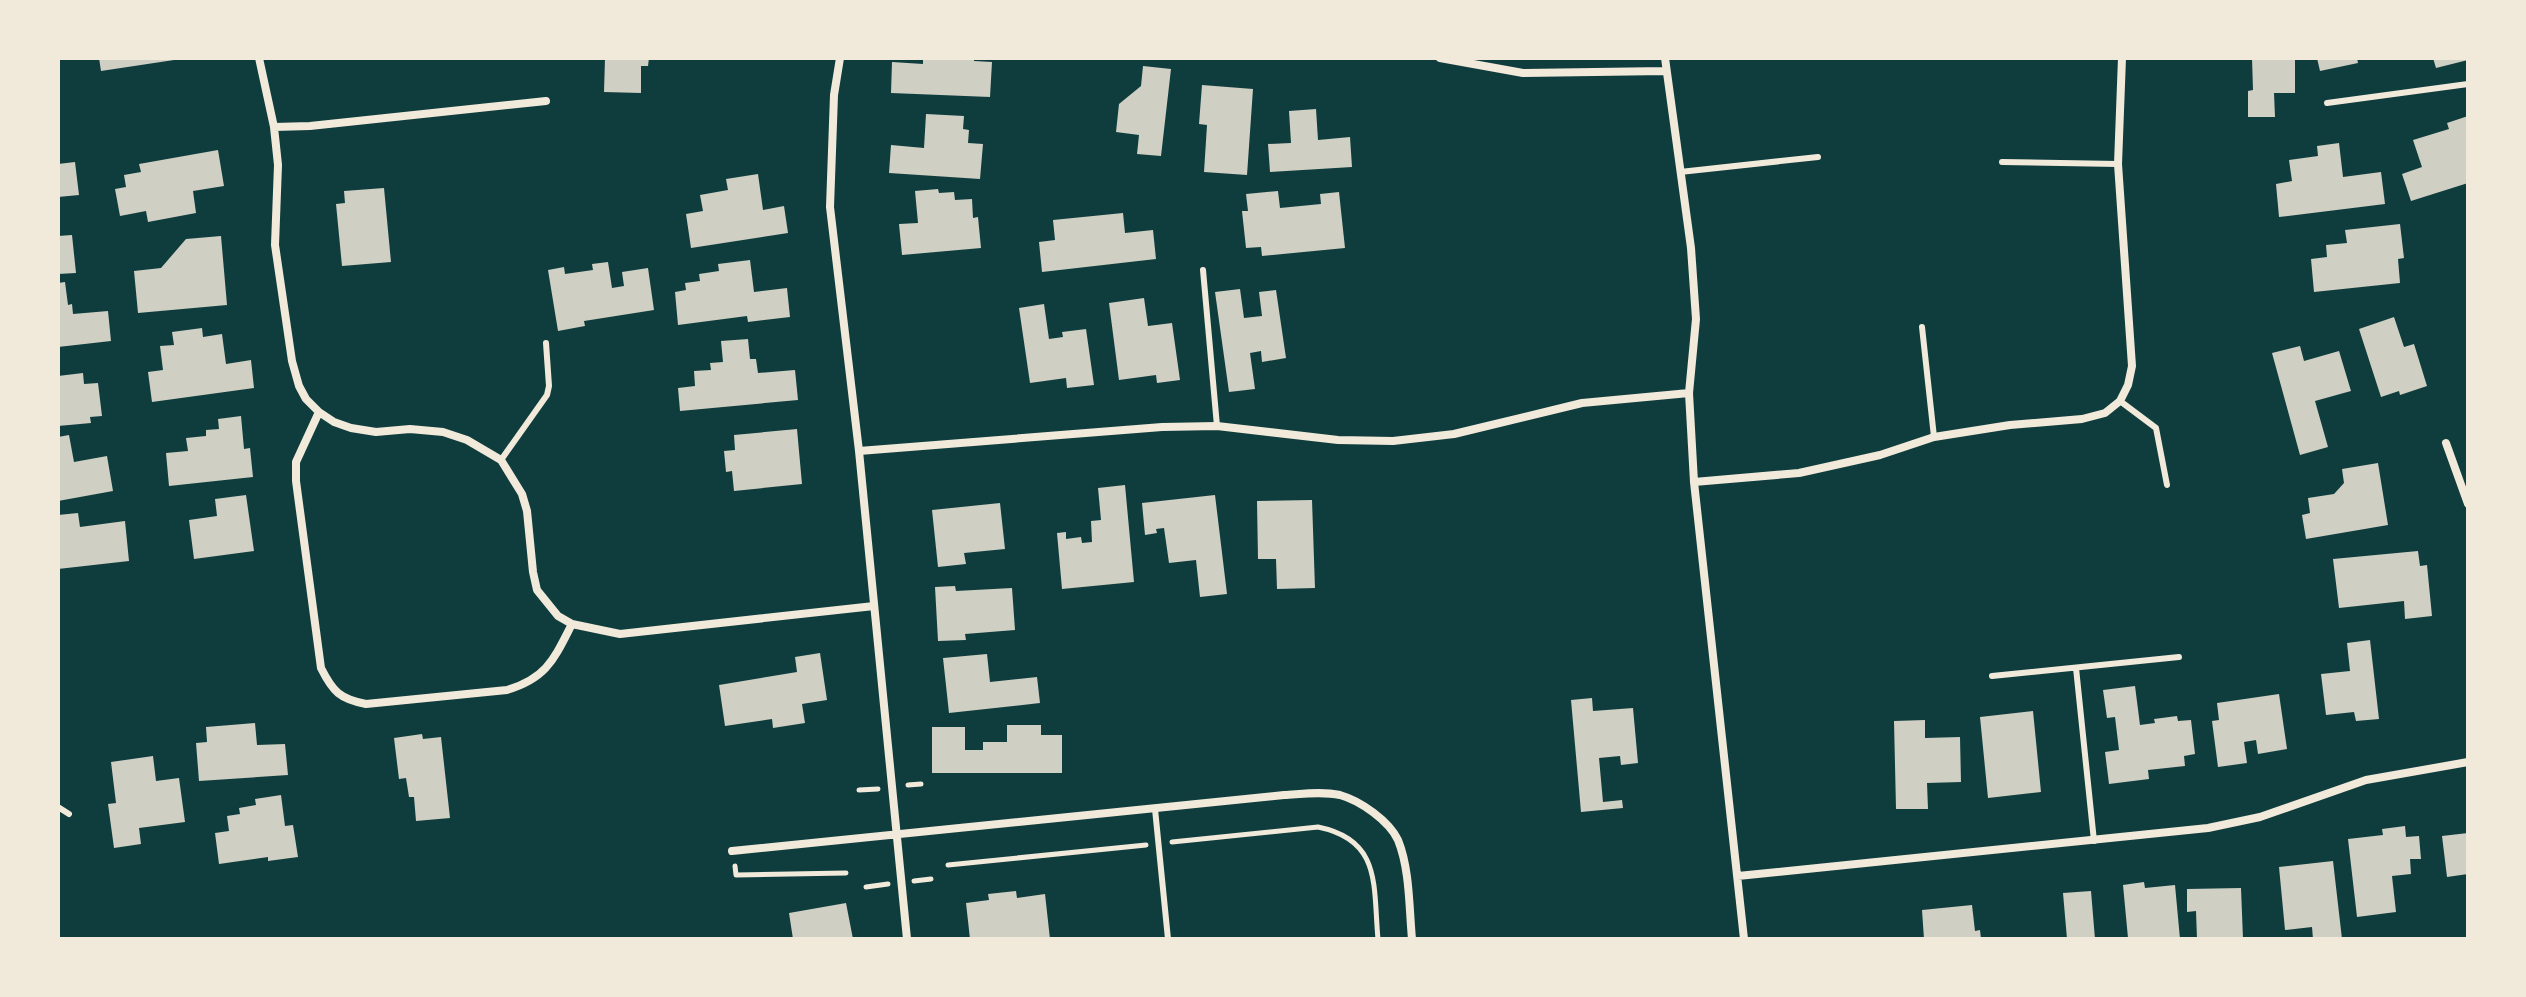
<svg xmlns="http://www.w3.org/2000/svg" width="2526" height="997" font-family="'Noto Serif',serif">
  <style>
    .building { fill: #cfcfc3 }
    .lines { fill: none; stroke-linecap: round; stroke-linejoin: round }
    .path { stroke: #f1e9da; stroke-width: 5 }
    .service { stroke: #f1e9da; stroke-width: 6 }
    .minor { stroke: #f1e9da; stroke-width: 8 }
  </style>
  <rect width="100%" height="100%" fill="#0f3d3e"/>
  <!-- building -->
  <path class="building" d="M99,58H174V60L101,71Z
    M605,58H649L648,66H641V93L604,92Z
    M923,58H974V61L992,62L990,97L891,93L892,62L923,64Z
    M2252,58H2295V93H2274L2275,117H2248V91L2253,90Z
    M2317,58H2357L2358,63L2320,71Z
    M2433,58H2468V60L2436,68Z
    M1143,66L1171,69L1161,156L1137,154L1139,135L1116,132L1119,104L1141,86Z
    M1202,85L1253,89L1247,175L1204,172L1207,125L1199,124Z
    M1316,109L1318,140L1350,137L1352,167L1270,172L1268,144L1291,143L1289,111Z
    M926,114L964,116L963,129L969,130L968,143L983,144L980,179L889,173L891,145L924,148Z
    M2468,116V183L2411,201L2402,174L2422,167L2413,140L2449,129L2447,123Z
    M2339,143L2343,177L2381,172L2385,204L2279,217L2276,184L2292,181L2289,160L2318,156L2317,146Z
    M218,150L224,186L193,191L196,213L148,222L146,211L120,216L115,189L126,187L124,175L141,172L139,164Z
    M75,162L79,195L58,197V164Z
    M758,174L763,210L784,206L788,233L691,248L686,214L703,211L700,195L728,190L726,179Z
    M384,188L391,262L342,266L336,204L345,203L344,191Z
    M938,189L939,193L954,192L955,200L972,199L973,218L978,217L981,248L902,255L899,224L918,223L915,191Z
    M1278,191L1280,208L1321,204L1320,194L1339,192L1345,248L1262,256L1261,247L1246,248L1242,211H1248L1246,194Z
    M1123,213L1125,233L1153,230L1156,259L1042,272L1039,242L1055,240L1053,220Z
    M2400,224L2404,258L2398,259L2400,283L2314,292L2311,259L2327,257L2326,245L2347,243L2345,230Z
    M72,235L76,273L58,274V236Z
    M221,236L227,305L138,313L134,271L161,268L186,239Z
    M750,260L754,292L787,288L790,317L748,322L747,316L678,325L675,292L686,290L685,283L700,281L699,274L719,271L718,264Z
    M608,262L612,288L624,286L622,272L648,268L654,310L584,321L585,326L558,331L548,270L564,267L565,274L593,270L592,264Z
    M65,282L68,305L72,304L73,314L108,311L111,341L58,347V283Z
    M1240,289L1244,318L1262,316L1259,292L1276,290L1286,358L1262,362L1261,351L1250,353L1255,389L1229,392L1215,292Z
    M1144,298L1148,326L1172,323L1180,380L1157,383L1156,375L1119,380L1109,303Z
    M1044,304L1049,339L1063,337L1062,332L1086,329L1094,385L1067,388L1066,378L1030,383L1019,308Z
    M2394,317L2404,347L2414,344L2427,386L2400,395L2399,391L2381,397L2359,329Z
    M202,328L203,337L222,334L226,364L251,360L254,388L152,402L148,372L163,370L160,346L174,345L172,332Z
    M748,339L750,359H756L758,373L795,370L798,400L680,411L678,388L695,386L694,371L711,370L710,363L723,362L721,341Z
    M2300,346L2304,361L2339,351L2351,391L2315,401L2328,447L2300,455L2272,353Z
    M83,373L84,384L98,383L102,416L90,417L91,423L58,426V376Z
    M241,416L244,449L250,448L253,477L169,486L166,453L188,451L186,438L206,436V430L219,429L218,419Z
    M797,429L802,484L734,491L732,471L726,472L724,451L735,450L734,435Z
    M69,435L74,462L107,456L113,491L58,501V437Z
    M2378,463L2388,525L2306,539L2302,515L2310,513L2308,498L2334,494L2344,483L2342,469Z
    M1125,485L1134,582L1062,589L1057,533L1066,532V539L1081,537L1082,543L1092,542L1091,521L1101,520L1098,488Z
    M246,495L254,551L194,559L189,520L217,516L215,499Z
    M1215,495L1227,594L1200,597L1196,560L1169,563L1164,528L1156,529L1157,533L1145,535L1142,503Z
    M1312,500L1315,588L1277,589L1276,559H1258L1257,501Z
    M1000,503L1005,549L964,553L966,564L938,567L932,510Z
    M78,513L80,527L125,521L129,561L58,569V515Z
    M2418,551L2420,566L2427,565L2432,616L2405,619L2404,601L2339,608L2333,559Z
    M955,586L956,591L1012,588L1015,630L965,634L966,640L938,641L935,587Z
    M2370,640L2379,719L2356,721L2354,712L2326,715L2321,674L2350,671L2347,643Z
    M820,653L827,700L802,704L805,723L773,728L772,719L725,726L719,685L797,672L795,657Z
    M987,654L990,682L1037,677L1040,703L949,713L943,658Z
    M2135,686L2140,725L2155,723L2154,719L2177,716L2178,721L2191,720L2195,754L2184,756L2185,766L2148,770L2149,779L2109,784L2105,752L2119,750L2115,717L2107,718L2103,690Z
    M2279,694L2287,749L2258,754L2256,740L2244,742L2247,763L2218,767L2212,721L2219,720L2217,703Z
    M1592,698L1593,711L1633,708L1638,763L1621,765L1620,756L1599,758L1603,802L1622,800L1623,808L1581,812L1571,700Z
    M2033,711L2041,792L1988,798L1980,717Z
    M1925,720V738L1960,737L1961,782L1927,783L1928,809H1896L1894,721Z
    M255,723L257,745L285,744L288,775L199,781L196,743L207,742L206,727Z
    M1007,725H1041V735H1062V773H932V727H965V750H983V742H1007Z
    M422,734L423,739L441,737L450,818L416,821L414,797H409L406,778L399,779L394,738Z
    M153,756L156,781L179,778L185,822L139,828L141,844L114,848L108,804L116,803L111,762Z
    M281,795L285,826L293,825L298,857L268,861V857L219,864L215,833L229,831L227,816L240,814L239,808L256,805L255,799Z
    M2405,826L2406,837L2419,836L2421,859H2410L2411,874L2392,876L2396,912L2357,917L2348,839L2383,835L2382,829Z
    M2468,833V874L2447,877L2442,836Z
    M2333,861L2342,939H2313L2312,927L2285,930L2279,867Z
    M2144,882L2145,888L2175,885L2180,939L2128,938L2123,885Z
    M2241,888L2243,939H2197L2196,911L2187,912V889Z
    M1016,891L1017,898L1045,894L1050,939H970L966,903L989,900L988,894Z
    M2091,891L2095,939H2067L2063,893Z
    M846,903L853,939H793L789,913Z
    M1972,905L1975,931L1980,930L1981,939H1924L1922,910Z"/>
  <g class="lines">
    <!-- path -->
    <path class="path" d="M908,785L921,784
      M859,790L878,789
      M1172,842L1318,827C1382,840 1373,886 1378,939
      M948,865L1146,845
      M735,866L736,875L846,873
      M914,881L931,879
      M866,887L888,884"/>
    <!-- service -->
    <path class="service" d="M2327,103L2468,84
      M2002,162L2118,164
      M1680,172L1818,157
      M1203,270L1217,426
      M1922,327L1934,437
      M2120,401L2156,428L2167,485
      M501,460L547,395L549,386L546,343
      M2076,668L2094,841
      M1992,676L2179,657
      M58,807L69,814
      M1155,809L1168,939"/>
    <!-- minor -->
    <path class="minor" d="M259,58L274,127L278,165L275,245L292,361L299,386L306,399L319,412L334,422L351,428L376,432L410,429L443,432L467,440L501,460L522,494L527,511L533,572L537,590L558,616L572,624L620,634L874,606
      M840,58L834,95L830,207L859,451L907,939
      M1440,58L1523,73L1665,71
      M1665,58L1691,248L1696,319L1689,393L1694,482L1744,939
      M274,127L310,126L546,101
      M319,412L296,462V481L321,668C333,692 340,699 366,704L507,690C547,678 554,659 572,624
      M2446,443L2468,504
      M859,451L1162,427L1217,426L1338,440L1393,441L1454,434L1582,403L1689,393
      M1694,482L1799,473L1880,455L1934,437L2010,425L2082,419L2105,413L2120,401L2128,385L2132,366L2118,164L2122,58
      M732,851L1284,795C1302,794 1322,791 1340,795C1361,801 1389,821 1398,840C1410,870 1409,907 1412,939
      M1738,876L2208,828L2260,817L2366,780L2468,762"/>
  </g>
  <!-- border -->
  <rect width="2526" height="997" fill="none" stroke="#f1e9da" stroke-width="120"/>
</svg>
